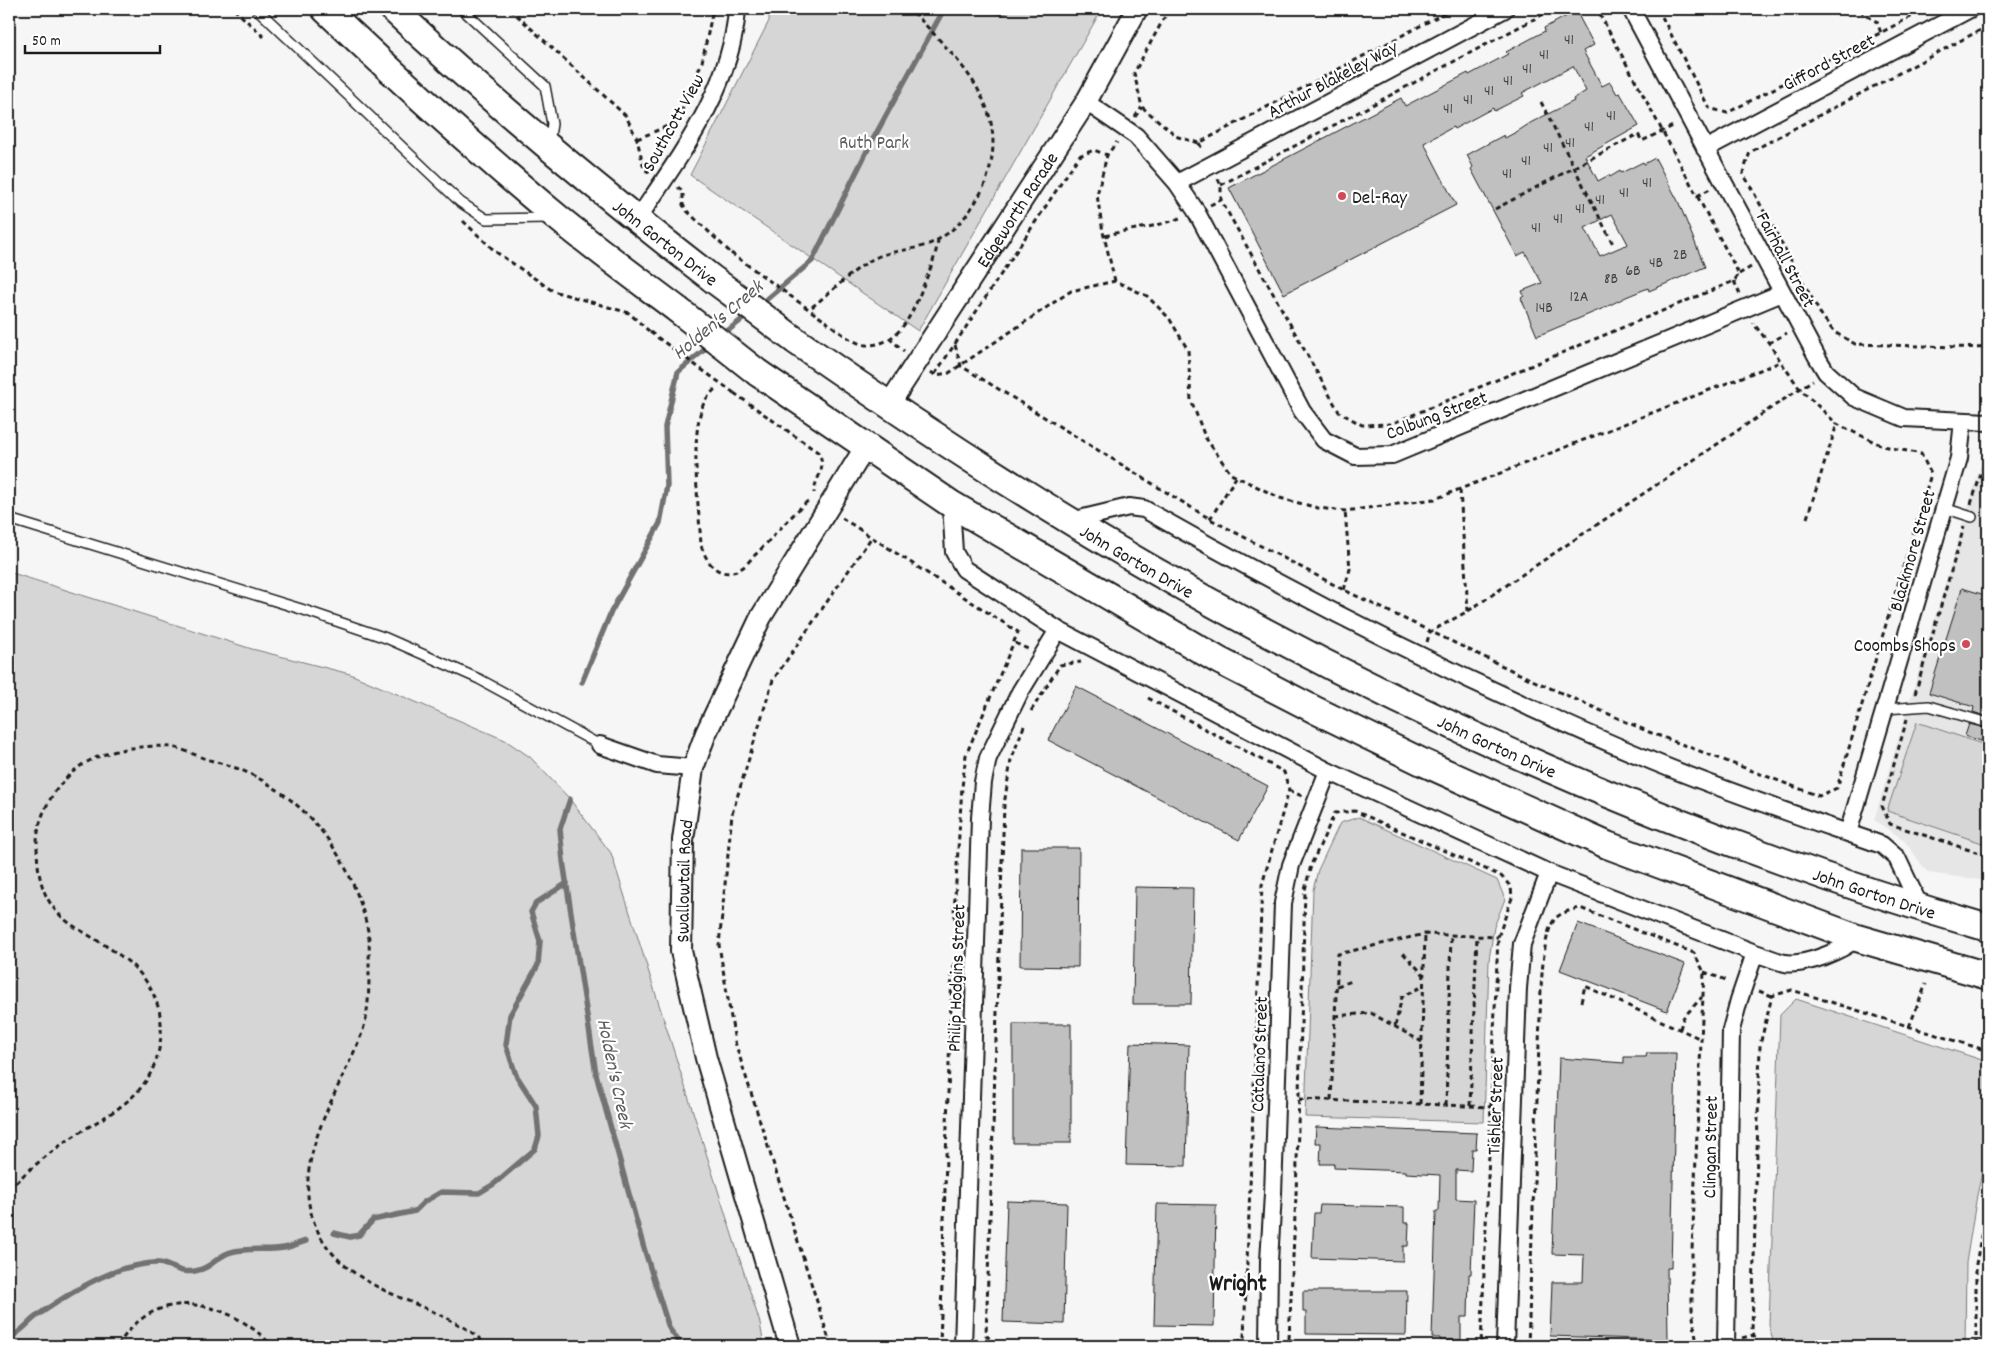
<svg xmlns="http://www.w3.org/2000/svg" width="1997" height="1355" font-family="Dekko,sans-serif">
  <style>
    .built { fill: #e6e6e6 }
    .green { fill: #d6d6d6; stroke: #797979 }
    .water { fill: #acacac; stroke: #727272 }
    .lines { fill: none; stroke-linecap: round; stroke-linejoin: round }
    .stream { stroke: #727272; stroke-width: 5.5 }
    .building { fill: #c0c0c0; stroke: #1c1c1c; fill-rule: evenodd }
    .service-casing { stroke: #1c1c1c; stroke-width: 12 }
    .minor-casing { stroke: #1c1c1c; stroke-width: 20 }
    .tertiary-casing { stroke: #1c1c1c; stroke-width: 24 }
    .primary-casing { stroke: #1c1c1c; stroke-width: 30 }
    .path { stroke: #1c1c1c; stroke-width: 3; stroke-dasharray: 5 4; stroke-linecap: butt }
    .service { stroke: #fff; stroke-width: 9 }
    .minor { stroke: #fff; stroke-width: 16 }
    .tertiary { stroke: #fff; stroke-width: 20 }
    .primary { stroke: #fff; stroke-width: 26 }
    .primary-bridge-casing { stroke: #1c1c1c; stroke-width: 30; stroke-linecap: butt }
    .path-bridge { stroke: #1c1c1c; stroke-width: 3; stroke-dasharray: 5 4; stroke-linecap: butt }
    .primary-bridge { stroke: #fff; stroke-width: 26 }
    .poi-dot { fill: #d1495b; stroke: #fff; stroke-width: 2 }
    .labels { text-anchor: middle; stroke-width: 4.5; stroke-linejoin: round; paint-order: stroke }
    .number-label { font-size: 16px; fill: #454545 }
    .street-label { font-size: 19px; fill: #1c1c1c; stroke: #fff }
    .park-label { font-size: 19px; fill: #5d5d5d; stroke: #fff }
    .poi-label { font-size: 19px; fill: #1c1c1c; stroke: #fff; text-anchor: start }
    .water-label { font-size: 20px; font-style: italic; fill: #5d5d5d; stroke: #fff }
    .district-label { font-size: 24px; font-weight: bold; fill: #1c1c1c; stroke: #fff }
  </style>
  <rect width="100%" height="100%" fill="#f6f6f6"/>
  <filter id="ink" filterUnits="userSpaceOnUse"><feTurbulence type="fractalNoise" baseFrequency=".02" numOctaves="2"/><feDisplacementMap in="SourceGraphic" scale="10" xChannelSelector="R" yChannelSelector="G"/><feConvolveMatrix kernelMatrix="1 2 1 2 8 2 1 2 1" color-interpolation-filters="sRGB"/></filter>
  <g filter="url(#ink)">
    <!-- built -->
    <path class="built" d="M1987,445H1988V881L1928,873L1903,839L1874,820Z"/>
    <!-- green -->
    <path class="green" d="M769,9H1102L918,331L690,175L769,21Z
      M9,572L252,649L350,674L505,740L530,757L568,797L611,853L760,1323L764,1346H9Z
      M1917,722L1988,746V845L1887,811Z
      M1359,817L1497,880L1505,899L1494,927L1489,960L1484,1122L1305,1117L1313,890L1318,870L1340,823Z
      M1796,999L1988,1062V1147L1977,1195L1966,1263L1965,1346H1774L1769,1324L1780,1015Z"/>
    <!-- water -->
    <path class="water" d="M976,9H1013L1003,15Z"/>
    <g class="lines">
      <!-- stream -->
      <path class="stream" d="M760,305L812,261L871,143L944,9
        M721,336L749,314
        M582,682L611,612L660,523L667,486L665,427L678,372L710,345
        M570,799L560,829L563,861L596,1074L643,1245L669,1328L682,1346
        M334,1233L350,1237L359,1235L373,1220L415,1211L424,1202L441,1192L479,1193L494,1184L535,1149L539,1136L536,1106L516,1075L506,1045L510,1015L538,965L540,941L531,912L536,903L567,883
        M9,1338C21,1333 28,1322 38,1315C64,1297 92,1279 122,1269C134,1266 146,1262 159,1263C173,1265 177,1274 195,1271C211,1269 218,1255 231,1252C248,1247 266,1251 284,1248C291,1247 299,1243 306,1241"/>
    </g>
    <!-- building -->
    <path class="building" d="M1576,11L1594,45L1583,51L1602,86L1610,82L1617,94L1620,93L1639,126L1585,156L1598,181L1609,175L1610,177L1620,171L1621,173L1643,162L1644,164L1655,158L1678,201L1705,267L1649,291L1648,288L1626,297L1604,308L1537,336L1521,298L1524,296L1522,291L1542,283L1525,252L1517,256L1471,169L1473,167L1467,155L1504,135L1505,138L1518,131L1532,122L1574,101L1573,99L1586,91L1573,66L1522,93L1524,96L1494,111L1493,108L1454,129L1453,127L1424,143L1456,205L1284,294L1229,188L1401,98L1405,106L1468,73L1469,75L1508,54L1506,52L1545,31L1544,28ZM1612,214L1628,244L1600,256L1585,228Z
      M1962,588L1988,596V717L1973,712L1974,707L1929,693Z
      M1076,686L1268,786L1239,840L1048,740Z
      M1969,724L1988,729V743L1965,736Z
      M1021,848H1079L1078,967L1020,966Z
      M1135,887L1193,888L1191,1004H1133Z
      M1578,923L1685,964L1667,1011L1560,970Z
      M1013,1024H1071V1143H1013Z
      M1130,1043L1189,1045L1186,1166L1126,1165Z
      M1647,1053H1676L1671,1268H1667L1668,1340L1550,1336L1552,1282H1583L1584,1255L1552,1254L1559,1058L1624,1063V1057H1646Z
      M1316,1127L1477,1133L1476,1149H1472L1471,1171L1456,1170V1199L1474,1200L1471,1274H1469L1468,1317H1461V1340H1440V1338H1432L1436,1211H1439L1440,1175L1406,1173V1171L1334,1168V1164H1320L1321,1143H1315Z
      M1007,1201L1067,1203L1064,1324L1003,1322Z
      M1157,1204L1216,1205L1214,1326L1154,1325Z
      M1320,1205L1404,1207V1223H1409L1408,1246H1403V1261L1312,1258L1314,1213H1319Z
      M1303,1291H1407L1406,1335L1306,1334V1312H1303Z"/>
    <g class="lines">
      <!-- service casing -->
      <g class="service-casing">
        <path id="service" d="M257,9L460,202L486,219L548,218
          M462,9L545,86L552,124L549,142
          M1944,508L1972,517
          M9,519L301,609L386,638L479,679L600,745
          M1885,709L1929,706L1988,723"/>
      </g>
      <!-- minor casing -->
      <g class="minor-casing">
        <path id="minor" d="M1631,9L1817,357L1826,372L1854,397L1904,418L1988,422
          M1086,102L1136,136L1177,183L1196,211L1302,411L1324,440L1355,456L1392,455L1782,293
          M1705,149L1970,9
          M1177,183L1505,9
          M637,220C679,157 732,88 737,9
          M951,504L954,552L964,569L1058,630L1328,771L1549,873L1755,953C1765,956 1775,961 1785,963C1805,966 1842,951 1857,938
          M1071,521L1129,507L1144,509C1309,603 1477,688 1652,761C1727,792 1805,818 1882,845L1897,858L1921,909
          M600,745L657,765L693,768
          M1848,833L1959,458L1963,421
          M963,1346L980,818L983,782L988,758L1020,692L1058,630
          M1268,1346L1269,1261L1273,1194L1283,903L1291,865L1328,771
          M1505,1346L1518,988L1522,944L1549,873
          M1726,1346L1731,1030L1739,1000L1755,953"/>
      </g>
      <!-- tertiary casing -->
      <g class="tertiary-casing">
        <g id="tertiary">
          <path id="s1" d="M888,406L1086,102L1137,9"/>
          <path id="s2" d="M790,1346L706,1058L681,951L683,840L693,768L706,733L761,617L866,446"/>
        </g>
      </g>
      <!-- primary casing -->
      <g class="primary-casing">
        <g id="primary">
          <path d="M325,9C400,80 477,151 557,217C596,249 637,279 678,310"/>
          <path d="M393,9C495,105 603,194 714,280"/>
          <path id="s3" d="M796,341C937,440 1082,533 1234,615C1473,745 1727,852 1988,928"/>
          <path d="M758,373L951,504L1218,660L1317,711L1422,762L1607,845L1857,938L1988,976"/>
        </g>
      </g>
      <!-- path -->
      <path class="path" d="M234,9L264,37
        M510,9L626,116L637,139L644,169L650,173
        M1169,9L1134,73L1142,107L1178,137L1199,143L1452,9
        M1658,9L1709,108L1727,113L1926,9
        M1861,9L1863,13L1877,22L1881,33
        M1988,26L1750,152L1743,173L1820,313L1834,332L1855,344L1988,348
        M1541,102L1613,244
        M1135,117L1142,107
        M637,139L677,122L702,62L713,9
        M1199,143L1203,151
        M1218,179L1221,185V200L1339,412L1362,425L1391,424L1734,281L1739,274L1597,9
        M1221,185L1553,9
        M678,187L683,192V205L687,211L731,253
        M1697,196L1710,189
        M1210,205L1221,200
        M1495,209L1638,134L1642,141L1675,125
        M463,221L496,252L553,291L629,313L650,332
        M1105,236C1130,228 1158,228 1182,217
        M1739,274L1751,267
        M1115,281L1103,232L1097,195L1107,155L1117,142
        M1734,281L1740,294
        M812,307C831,292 851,272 871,260C892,248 919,252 939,239C961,226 977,204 986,181C1013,104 956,60 911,9
        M825,321C837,329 853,345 868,345C901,345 914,309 924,284C930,270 936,256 938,240
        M889,338L904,351
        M1769,343L1787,333
        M955,345L961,366L1210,519L1344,590L1530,679L1649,732L1819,796L1837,788L1931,474L1921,454L1883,446L1837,424L1800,389L1781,362L1769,343L1753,323
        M931,372L935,375L949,373L1071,291L1115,281L1147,296L1169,318L1188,350L1191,400L1205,437L1231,474L1280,498L1318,508L1345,511L1435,499L1780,362
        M935,374L1079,156L1094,150L1107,155
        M715,389C709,395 704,401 702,408C690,441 699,509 701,545C706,562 719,581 740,569C745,567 750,560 754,556C773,538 789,517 809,500
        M734,393L819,453C827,471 815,476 814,493
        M1460,490L1468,611
        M1971,504L1984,465L1988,462
        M842,518L1018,632L966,755L962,787L954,913L958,932
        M1807,518L1837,424
        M1210,519L1236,477
        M1344,590L1350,569L1345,511
        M1427,642L1430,632L1468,611L1813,380
        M1015,643L1028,649
        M1915,694L1964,527
        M1148,698L1284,772L1289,790L1262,885L1244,1337L1234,1346
        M1031,711L1060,665L1081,662
        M1907,719L1882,806L1890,824L1988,856
        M1024,726L1011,760L1004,805L986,1335L996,1345L1064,1346
        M1289,790L1302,796
        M1403,953L1423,974
        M1704,972L1729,981
        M1337,986L1352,981
        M1759,991L1772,996
        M1581,1002L1585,986L1701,1039
        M1335,1016L1371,1013L1422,1042
        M1395,1026L1402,997L1423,986
        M1909,1027L1926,984
        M1680,1029L1683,1018L1702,997
        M1299,1099L1491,1107
        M1331,1100L1338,954L1425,934L1498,937
        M1420,1104L1425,934
        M1446,1105L1451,935
        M1470,1106L1477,936
        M9,1189C28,1170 49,1153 71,1138C99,1119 134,1105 150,1074C160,1056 164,1030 159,1010C148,969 119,954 85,933C74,927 64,920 56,911C39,891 37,866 37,842C38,813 56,784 79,767C103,750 142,744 171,747C183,749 195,755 206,759C220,763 235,767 248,773C312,803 353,862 368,931C370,942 369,955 369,967C369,988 369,1013 362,1033C341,1087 295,1154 311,1213C327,1271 382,1290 432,1311C452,1321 472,1329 487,1346
        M1742,1338L1754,1335
        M1289,1339L1296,1195L1305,890L1311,865L1335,813L1355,811L1501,876L1511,887L1512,898L1498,937L1481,1346
        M1289,1339L1298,1346
        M118,1346C154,1283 229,1299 272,1346
        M831,1346L735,1042L719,945L732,814L773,680L871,538
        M940,1346L952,969L958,955
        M1528,1346L1541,989C1542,973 1544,931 1555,919C1561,912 1572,910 1580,908L1694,953L1704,972L1692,1250V1309L1697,1346
        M1700,1346L1709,1344
        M1758,1346L1752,1330L1760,1045L1772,996L1792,990L1988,1051
        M1976,1346V1264L1988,1199
        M1985,1346L1988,1340"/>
      <!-- service -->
      <use href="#service" class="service"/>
      <!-- minor -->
      <use href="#minor" class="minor"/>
      <!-- tertiary -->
      <use href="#tertiary" class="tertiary"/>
      <!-- primary -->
      <use href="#primary" class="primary"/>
      <!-- primary-bridge casing -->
      <g class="primary-bridge-casing">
        <path id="primary-bridge" d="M714,280L796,341
          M678,310L758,373"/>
      </g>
      <!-- path-bridge -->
      <path class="path-bridge" d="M731,253L825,321
        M650,332L734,393"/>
      <!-- primary-bridge -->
      <use href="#primary-bridge" class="primary-bridge"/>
    </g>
  </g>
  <!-- markers -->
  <g class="poi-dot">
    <circle cx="1342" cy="196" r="5"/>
    <circle cx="1966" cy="644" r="5"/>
  </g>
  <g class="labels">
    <!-- number labels -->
    <g class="number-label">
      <text x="1569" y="44">41</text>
      <text x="1544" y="59">41</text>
      <text x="1527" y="73">41</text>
      <text x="1508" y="85">41</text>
      <text x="1489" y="95">41</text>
      <text x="1468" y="104">41</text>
      <text x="1448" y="113">41</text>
      <text x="1611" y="120">41</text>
      <text x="1589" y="131">41</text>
      <text x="1570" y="147">41</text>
      <text x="1548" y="152">41</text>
      <text x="1526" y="165">41</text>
      <text x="1507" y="178">41</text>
      <text x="1647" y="187">41</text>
      <text x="1624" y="197">41</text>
      <text x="1600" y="204">41</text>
      <text x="1580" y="213">41</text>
      <text x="1558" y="223">41</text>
      <text x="1536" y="232">41</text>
      <text x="1680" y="259">2B</text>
      <text x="1656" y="267">4B</text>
      <text x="1633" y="275">6B</text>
      <text x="1611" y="283">8B</text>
      <text x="1579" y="301">12A</text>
      <text x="1544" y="312">14B</text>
    </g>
    <!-- street labels -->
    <g class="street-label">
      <text transform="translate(1828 61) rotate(-28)" y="7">Gifford Street</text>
      <text transform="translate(1332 78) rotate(-28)" y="7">Arthur Blakeley Way</text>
      <text transform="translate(672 122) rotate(-61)" y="7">Southcott View</text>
      <text dy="7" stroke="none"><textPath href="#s1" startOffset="235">Edgeworth Parade</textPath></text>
      <text transform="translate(666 242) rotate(38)" y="7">John Gorton Drive</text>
      <text transform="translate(1787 259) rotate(62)" y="7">Fairhall Street</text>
      <text transform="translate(1436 414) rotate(-21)" y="7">Colbung Street</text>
      <text transform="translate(1911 550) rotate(-74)" y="7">Blackmore Street</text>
      <text dy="7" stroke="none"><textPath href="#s3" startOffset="406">John Gorton Drive</textPath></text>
      <text dy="7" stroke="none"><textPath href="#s3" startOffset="811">John Gorton Drive</textPath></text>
      <text dy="7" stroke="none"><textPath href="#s2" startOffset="480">Swallowtail Road</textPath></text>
      <text dy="7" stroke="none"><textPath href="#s3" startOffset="1216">John Gorton Drive</textPath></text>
      <text transform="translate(955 978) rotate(-88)" y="7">Philip Hodgins Street</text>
      <text transform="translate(1258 1054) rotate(-88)" y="7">Catalano Street</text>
      <text transform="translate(1494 1106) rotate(-88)" y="7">Tishler Street</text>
      <text transform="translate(1709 1147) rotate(-89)" y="7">Clingan Street</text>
    </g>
    <!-- park labels -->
    <g class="park-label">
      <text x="874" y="148">Ruth Park</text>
    </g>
    <!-- poi labels -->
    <g class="poi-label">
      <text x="1352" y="203">Del-Ray</text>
      <text x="1956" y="651" text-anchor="end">Coombs Shops</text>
    </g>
    <!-- water labels -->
    <g class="water-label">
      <text transform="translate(717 319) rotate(-40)" y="7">Holden's Creek</text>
      <text transform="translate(616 1073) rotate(78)" y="7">Holden's Creek</text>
    </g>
    <!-- district labels -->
    <g class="district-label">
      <text x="1238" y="1290">Wright</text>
    </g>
  </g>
  <!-- margin -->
  <rect width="1997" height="1355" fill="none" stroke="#fff" stroke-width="30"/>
  <rect x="15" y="15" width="1967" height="1325" fill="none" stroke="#1c1c1c" stroke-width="2" filter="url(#ink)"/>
  <!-- scale -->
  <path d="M25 45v8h135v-8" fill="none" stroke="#1c1c1c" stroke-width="2.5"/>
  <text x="32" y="45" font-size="15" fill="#1c1c1c" stroke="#ffffff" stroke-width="4" paint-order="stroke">50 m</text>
</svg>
